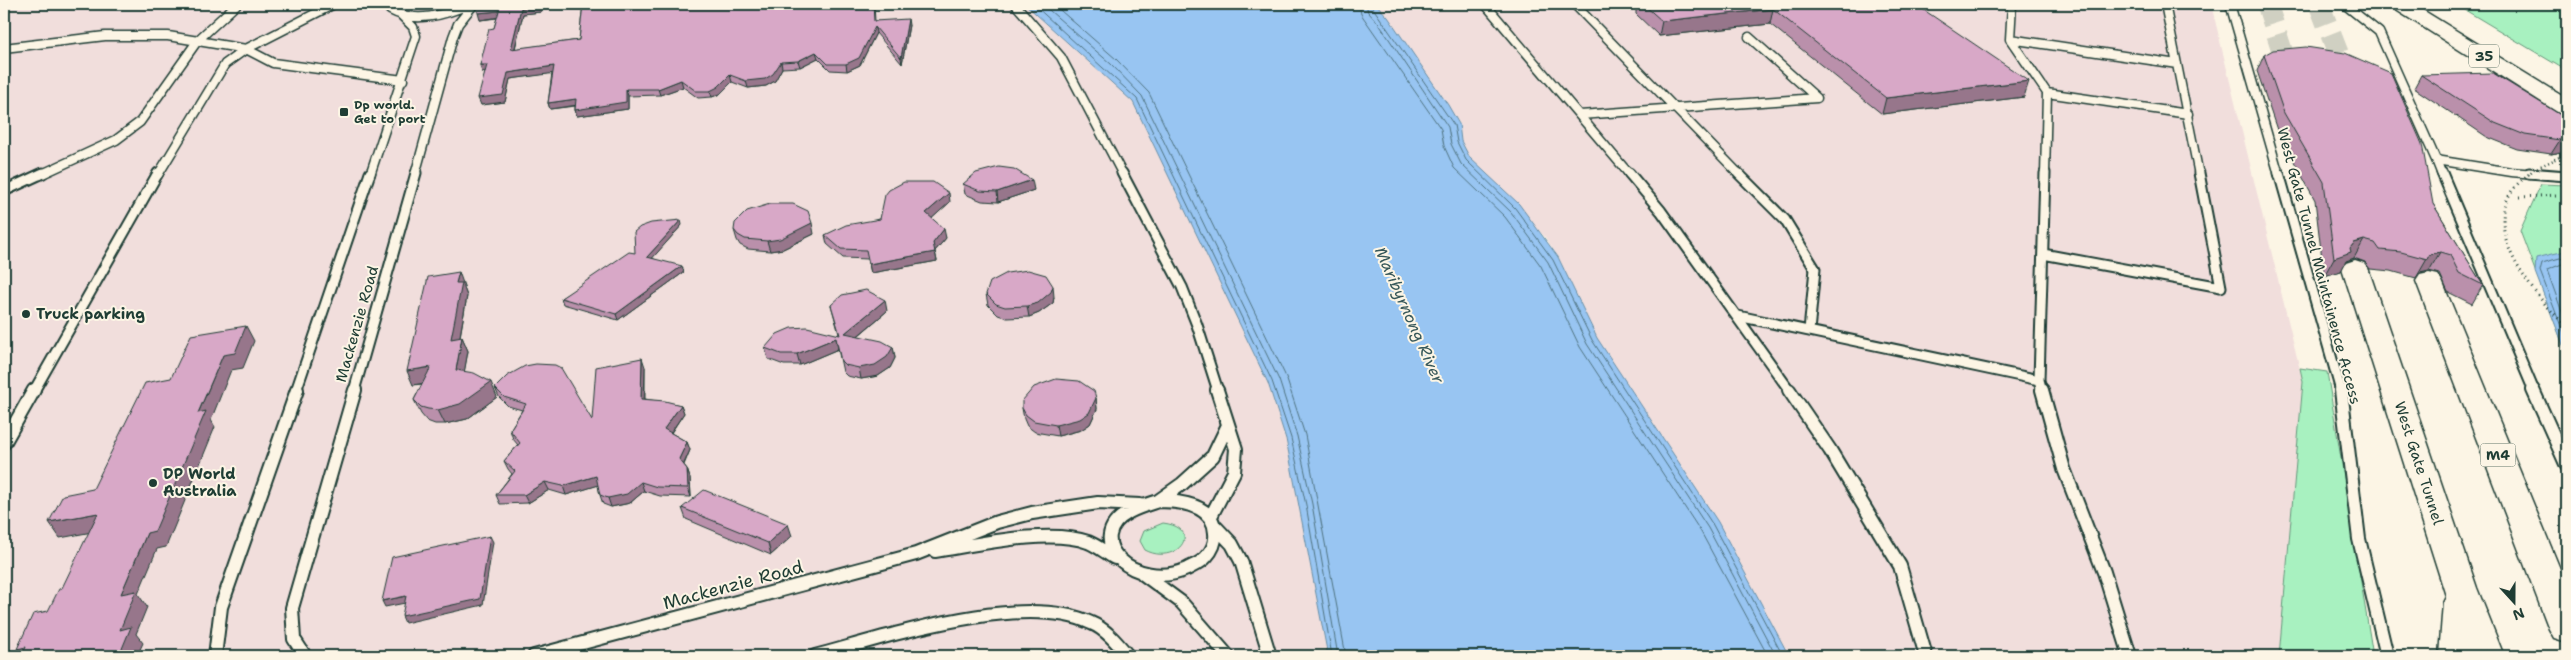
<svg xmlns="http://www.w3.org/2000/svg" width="2571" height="660" font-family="'Shantell Sans',sans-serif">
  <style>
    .built { fill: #f1dedc }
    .green { fill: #a8f1c0; stroke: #64977a }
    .water { fill: #98c5f2; stroke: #688fa6 }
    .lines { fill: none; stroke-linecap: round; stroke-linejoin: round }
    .shore { stroke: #4f7380; stroke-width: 1 }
    .motorway-tunnel { stroke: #d0d0c2; stroke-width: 21; stroke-dasharray: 21 11; stroke-linecap: butt }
    .service-far2-casing { stroke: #1f3d34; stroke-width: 11 }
    .service-far1-casing { stroke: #1f3d34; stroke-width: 13 }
    .service-casing { stroke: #1f3d34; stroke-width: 16 }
    .primary-casing { stroke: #1f3d34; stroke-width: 3 }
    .motorway-casing { stroke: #1f3d34; stroke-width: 3 }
    .path { stroke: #1f3d34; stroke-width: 3; stroke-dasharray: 1 4; stroke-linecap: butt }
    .service-far2 { stroke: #fcf5e5; stroke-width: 8 }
    .service-far1 { stroke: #fcf5e5; stroke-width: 9 }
    .service { stroke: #fcf5e5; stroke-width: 12 }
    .primary { fill: #fcf5e5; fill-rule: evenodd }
    .motorway { fill: #fcf5e5; fill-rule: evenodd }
    .path-bridge-far1 { stroke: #1f3d34; stroke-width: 2.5; stroke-dasharray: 1 3; stroke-linecap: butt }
    .path-bridge { stroke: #1f3d34; stroke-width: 3; stroke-dasharray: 1 4; stroke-linecap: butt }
    .wall { fill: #ba90ab; stroke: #1f3d34 }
    .shaded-wall { fill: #97768b; stroke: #1f3d34 }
    .building { fill: #d8a8c7; stroke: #1f3d34 }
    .poi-dot { fill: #1f3d34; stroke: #fcf5e5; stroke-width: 2 }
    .labels { text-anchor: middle; stroke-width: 4; stroke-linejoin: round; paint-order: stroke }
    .far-poi-label { font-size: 12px; font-weight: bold; fill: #1f3d34; stroke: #fcf5e5; text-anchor: start }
    .shield { fill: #fcf5e5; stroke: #617469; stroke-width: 1 }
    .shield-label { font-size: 14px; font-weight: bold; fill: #1f3d34 }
    .street-label { font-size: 15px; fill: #1f3d34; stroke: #fcf5e5 }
    .poi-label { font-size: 15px; font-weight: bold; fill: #1f3d34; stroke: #fcf5e5; text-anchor: start }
    .water-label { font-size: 16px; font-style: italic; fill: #37585a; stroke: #fcf5e5 }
    .near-street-label { font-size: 18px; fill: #1f3d34; stroke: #fcf5e5 }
  </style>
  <rect width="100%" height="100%" fill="#fcf5e5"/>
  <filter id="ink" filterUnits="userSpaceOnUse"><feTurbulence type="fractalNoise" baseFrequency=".02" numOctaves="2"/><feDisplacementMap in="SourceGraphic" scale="10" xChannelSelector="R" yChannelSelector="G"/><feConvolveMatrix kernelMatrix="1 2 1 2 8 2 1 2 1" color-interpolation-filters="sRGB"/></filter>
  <g filter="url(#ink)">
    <!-- built -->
    <path class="built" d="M4,4H1025L1133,102L1268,383L1286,439L1328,656H4Z
      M1376,4H2211L2303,382L2279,656H1789L1718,522L1597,338L1558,257L1545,237L1470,158L1461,141L1459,123Z"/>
    <!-- green -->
    <path class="green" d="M2455,4H2567V71Z
      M2541,184L2567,185V355L2520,231Z
      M2300,368L2327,372L2373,656H2279L2303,382Z
      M1163,523C1205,528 1177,567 1145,550L1140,541L1144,531Z"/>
    <!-- water -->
    <path class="water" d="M1025,4H1376L1388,17L1448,105L1459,124L1461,141L1470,158L1519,204L1558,257L1597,338L1718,522L1789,656H1328L1286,439L1268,383L1133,102Z
      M2567,240V355L2535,272L2536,258L2565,251Z"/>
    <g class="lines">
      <!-- shore -->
      <path class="shore" d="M1033,4L1137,99L1272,381L1291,438L1306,505L1332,656
        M1042,4L1111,64L1142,96L1279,380L1297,436L1312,504L1338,656
        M1053,4L1116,59L1149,93L1286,377L1305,435L1346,656
        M1359,4L1361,14L1441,129L1444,146L1454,168L1505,217L1541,266L1580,347L1701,532L1768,656
        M1366,4L1368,12L1379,24L1448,127L1451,144L1461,164L1511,212L1548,262L1587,344L1708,528L1776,656
        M1373,4V8L1454,125L1457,142L1466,160L1515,208L1553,260L1592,340L1713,525L1783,656
        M2567,256L2542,263L2540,271L2567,342
        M2567,262L2547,270L2567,326"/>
      <!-- motorway-tunnel -->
      <path class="motorway-tunnel" d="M2267,4L2293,84
        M2319,4L2351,86"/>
      <!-- service-far2 casing -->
      <g class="service-far2-casing">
        <path id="service-far2" d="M390,4V10C415,24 445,15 470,4
          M1015,4L1061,57L1123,175
          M1485,4L1630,175
          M1574,4L1740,175
          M2012,4L2010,39L2047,93L2045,175
          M2165,4L2199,175
          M2230,4L2279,175
          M2344,4L2379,32L2436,160
          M2010,39L2177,64
          M4,48L105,36H168L246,49L273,63L403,80
          M2047,93L2188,114
          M1580,115L1817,98L1749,37
          M40,175L116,140L140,122L198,40L237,4
          M158,175L225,64L246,49L334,4
          M370,175L416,36L413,27L401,15
          M415,175L453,37L458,24L474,4
          M2442,175L2436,160L2511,172L2547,175"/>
      </g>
      <!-- service-far1 casing -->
      <g class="service-far1-casing">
        <path id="service-far1" d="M1122,173L1182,287L1197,325L1218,391
          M1629,173L1661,211L1790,391
          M1738,173L1785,220L1815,269L1809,331
          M2279,173L2341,391
          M2442,173L2534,391
          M2529,173L2567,176
          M4,191L43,173
          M2043,254L2221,287L2199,173
          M1738,316L2039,380
          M34,391L158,173
          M296,391L370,173
          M354,391L416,173
          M2042,391L2039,380L2045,173"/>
      </g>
      <!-- service casing -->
      <g class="service-casing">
        <path id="service" d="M1789,390L1830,450L1900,566L1926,656
          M2042,390L2064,469L2104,572L2130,656
          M2341,390L2359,539L2387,656
          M2533,390L2567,466
          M4,443L34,390
          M1158,501C1180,501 1214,504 1215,533C1216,542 1212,551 1206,557C1201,563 1194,565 1187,569C1136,592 1079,540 1129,512C1138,507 1149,504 1158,501Z
          M1158,501L1182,484L1213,456L1227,427
          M1210,518L1234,472L1236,449L1217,390
          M1214,525L1232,544L1241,561L1270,656
          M935,551C976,545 1049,528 1088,542C1098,546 1106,553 1115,558
          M1143,574L1181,602L1228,656
          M215,656L221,607L297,390
          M305,656L294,639L292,608L355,390
          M534,656L916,554L997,522L1032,513L1098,503L1140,505
          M815,656C887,637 1022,591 1091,623C1106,629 1118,644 1128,656"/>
      </g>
      <!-- primary casing -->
      <g class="primary-casing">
        <path id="primary" d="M2391,4H2413L2567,99V114L2559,113L2393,8Z"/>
      </g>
      <!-- motorway casing -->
      <g class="motorway-casing">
        <path id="motorway" d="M2355,260L2364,263L2368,268L2477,588L2504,656H2439L2443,602L2446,596L2342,268L2346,263Z
          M2429,273L2438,275L2442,281L2567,586V642L2554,638L2549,629L2416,281L2420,275Z"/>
      </g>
      <!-- path -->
      <path class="path" d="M2520,197L2557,195"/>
      <!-- service-far2 -->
      <use href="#service-far2" class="service-far2"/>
      <!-- service-far1 -->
      <use href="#service-far1" class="service-far1"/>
      <!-- service -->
      <use href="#service" class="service"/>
      <!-- primary -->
      <use href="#primary" class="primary"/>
      <!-- motorway -->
      <use href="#motorway" class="motorway"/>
      <!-- path-bridge-far1 -->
      <path class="path-bridge-far1" d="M2528,175L2534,169L2567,154"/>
      <!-- path-bridge -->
      <path class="path-bridge" d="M2529,173C2525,178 2519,182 2515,187C2478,231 2536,297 2567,327"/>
    </g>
    <!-- wall -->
    <path class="wall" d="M583,4H874L875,21L909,25L902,64L876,33L860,65L847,71L830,70L818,58L800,67L782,68L775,81L766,86L748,88L732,82L720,94L712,97L698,98L683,87L660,95L628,96V109L577,116L575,110V106L550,109L548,103L552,73L510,79L505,102L481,105L485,72H482L480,65L494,28L497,18L480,20L542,8L541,12L523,14L515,49L579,40Z
      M1632,4H1915L2024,97L1882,114L1770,24L1659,36L1636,14V8Z
      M2264,55L2433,204L2483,285L2472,304L2448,292L2440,274L2429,271L2420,273L2416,278L2391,271L2370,269L2365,262L2354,258L2346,261L2341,271L2324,276L2315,200L2277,130L2257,71Z
      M2421,75L2567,119V151L2551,154L2517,149L2487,137L2414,88Z
      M963,184L1034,190L998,202L982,201L965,194Z
      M950,202L932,218L946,238L935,251L937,261L871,273L868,259L843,258L827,244L825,235L880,219Z
      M682,225L652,258L684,272L618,320L563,304L561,298Z
      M734,230L814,234L783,249L770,251L748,249L740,245L737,240Z
      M464,286V288L467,296L460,337H462L468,351L464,372L497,397L467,419L445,424H435L427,421L421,414L414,400L422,384L413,385Z
      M986,294L1054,297L1053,303L1039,313L1029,317L1007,318L998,315L988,305Z
      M831,305L887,311L858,336L893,347L895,358L890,368L878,376L861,379L847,376L843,372L838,349L800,365H784L768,359L765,348L839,334Z
      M645,367V399L681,405L684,413L671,433L687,442L690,450L684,465L687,469L690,478L691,497L660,496L644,491L630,503L611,507L603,504L600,495L598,485L566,495L549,490L528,503L500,504L496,495L512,474L508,469L504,461L518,445L513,439L510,430L522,410L508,406L499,397L495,388L592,420Z
      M1096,398L1097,409L1090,424L1081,430L1058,436L1035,432L1027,426L1024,419L1022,408Z
      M682,508L792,536L771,555L686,519Z"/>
    <!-- shaded-wall -->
    <path class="shaded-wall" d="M540,4H580L542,8L541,12L523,14L513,56L511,49L521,8Z
      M1773,9L1770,24L1659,36L1662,21Z
      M499,11L501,17L480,20L478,13Z
      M908,19L909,25L902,64L901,58Z
      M875,27L876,33L860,65L847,71L846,64Z
      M816,52L818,58L800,67L798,61Z
      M781,62L782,68L775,81L766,86L748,88L746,81Z
      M480,65H487L489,71L482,72Z
      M554,66L556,73L510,79L505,102L481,105L478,98L508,73Z
      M730,75L732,82L720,94L712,97L710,91Z
      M681,80L683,87L660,95L658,89Z
      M2029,81L2024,97L1882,114L1886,98Z
      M626,89L628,96V109L577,116L575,110Z
      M576,99L578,105L550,109L548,103Z
      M2567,139V151L2551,154L2560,140Z
      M1032,180L1034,190L998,202L997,192Z
      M949,193L950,202L928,222L926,213Z
      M681,220L682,225L649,262L647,257Z
      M812,223L814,234L783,249L770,251L767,241Z
      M944,229L946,238L934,252L933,243Z
      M2364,240L2354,258L2346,261L2341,271L2324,276L2334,258L2350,248L2354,243Z
      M935,252L937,261L871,273L869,264Z
      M2440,252L2429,271L2420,273L2416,278L2427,259L2430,254Z
      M682,266L684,272L618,320L616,314Z
      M459,272L464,286V288L467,296L457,353L451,339L456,283Z
      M1053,286L1054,297L1053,303L1039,313L1029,317L1027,306Z
      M885,300L887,311L848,344L845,333Z
      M246,326L254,341L243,368L231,370L211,420L215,427L166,547L157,549L138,594L147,607L136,634L143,643L137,656H119L121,594L223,355Z
      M462,337L468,351L462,385L456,370Z
      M836,338L838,349L800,365L797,354Z
      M893,347L895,358L890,368L878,376L861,379L859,368Z
      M642,358L645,367L644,408L641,399Z
      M431,367L437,381L413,385L407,371Z
      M491,382L497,397L467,419L445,424L438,410Z
      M1096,398L1097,409L1090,424L1081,430L1058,436L1056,425Z
      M681,405L684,413L667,438L664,429Z
      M687,442L690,450L682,468L679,459Z
      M687,469L690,478L691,497L688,488Z
      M596,476L599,485L566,495L563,486Z
      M545,482L549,490L528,503L524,495Z
      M641,482L644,491L630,503L611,507L608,498Z
      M98,513L108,529L60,538L49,522Z
      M788,524L792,536L771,555L768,543Z
      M490,536L493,542L483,605L405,623L402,616Z
      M406,596L410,602L385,607L382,601Z
      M26,647L22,656L17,649Z"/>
    <!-- building -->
    <path class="building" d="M487,4H540L539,6L521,8L511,49L579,40L583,4H873L874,21L908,19L901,58L875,27L859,58L846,64H828L816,52L798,61L781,62L773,74L765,79L746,81L730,75L718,87L710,91H696L681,80L658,89H626V102L575,110L576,99L548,103L554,66L508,73L503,95L478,98L487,65H480L489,29L494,28L499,11L478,13L477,8Z
      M1643,4H1915L2029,81L1886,98L1773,9L1662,21Z
      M2306,47L2345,53L2391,73L2422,144L2433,204L2483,285L2459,273L2450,255L2440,252L2430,254L2427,259L2401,252L2380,250L2375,243L2364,240L2354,243L2350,248L2351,252L2334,258L2324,182L2284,113L2264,55L2273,50Z
      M2493,73L2567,119V139L2560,140L2525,135L2495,123L2421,75Z
      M999,167L1014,169L1032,180L997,192L980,191L963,184L976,173Z
      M904,182H933L949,193L926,213L944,229L933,243L935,252L869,264L866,250L841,249L825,235L846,225L880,219L885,195L889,190Z
      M770,204H793L808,211L812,223L780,239L767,241L745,239L738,235L734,230L735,223L747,211Z
      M681,220L647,257L682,266L616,314L561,298L629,252L635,253L634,232L640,227L651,223Z
      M1028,270L1046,275L1053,286L1051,292L1038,303L1027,306L1005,307L996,304L986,294L990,282L1007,273Z
      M459,272L456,283H462L451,339L462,337L456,370L474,373L491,382L460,404L438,410L428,409L421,407L414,400L431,367L407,371L428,277Z
      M866,290L885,300L845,333L882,341L893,347L887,357L875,365L859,368L845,365L841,361L836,338L797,354H781L765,348L777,334L791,328L807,327L840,335L831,305L842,295Z
      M246,326L235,353L223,355L198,413L206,411L155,531L147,533L121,594L136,591L120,630L131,627L119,656H22L26,647L17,649L33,614L48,611L59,589L62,588L98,513L49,522L63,495L93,489L145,383L171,378L191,335Z
      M642,358L641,399L665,401L681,405L664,429L687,442L679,459L687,469L688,488L657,487L641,482L627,494L608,498L600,495L596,476L563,486L545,482L524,495H496L515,471L504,461L520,443L510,430L526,404L504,397L495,388L507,376L525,366L536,364L555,365L561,368L592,420L596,367Z
      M1056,379L1079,381L1094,391L1096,398L1089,413L1080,419L1056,425L1034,421L1026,415L1022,408V401L1034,387Z
      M704,490L788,524L768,543L682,508Z
      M490,536L480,599L402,616L406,596L382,601L392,557Z"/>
  </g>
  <!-- markers -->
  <g class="poi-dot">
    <rect x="339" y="107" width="10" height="10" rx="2.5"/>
    <circle cx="26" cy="314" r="5"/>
    <circle cx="153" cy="483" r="5"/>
  </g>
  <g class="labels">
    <!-- far-poi labels -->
    <g class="far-poi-label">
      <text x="354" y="109">Dp world.<tspan x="354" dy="14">Get to port</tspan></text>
    </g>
    <!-- shield labels -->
    <g class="shield">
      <rect x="2469" y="44.5" width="30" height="23" rx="4"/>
      <rect x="2480.5" y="443.5" width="35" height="23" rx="4"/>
    </g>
    <g class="shield-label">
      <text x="2484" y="61">35</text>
      <text x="2498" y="460">M4</text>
    </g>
    <!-- street labels -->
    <g class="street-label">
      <text transform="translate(2319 266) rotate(75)" y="5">West Gate Tunnel Maintainence Access</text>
      <text transform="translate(357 324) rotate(-74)" y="5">Mackenzie Road</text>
      <text transform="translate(2419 463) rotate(72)" y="5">West Gate Tunnel</text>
    </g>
    <!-- poi labels -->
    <g class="poi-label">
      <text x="36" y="319">Truck parking</text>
      <text x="163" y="479">DP World<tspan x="163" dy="17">Australia</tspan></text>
    </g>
    <!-- water labels -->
    <g class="water-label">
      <text transform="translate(1410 315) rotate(66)" y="6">Maribyrnong River</text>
    </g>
    <!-- near-street labels -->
    <g class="near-street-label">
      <text transform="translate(733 585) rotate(-15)" y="6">Mackenzie Road</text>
    </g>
  </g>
  <!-- margin -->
  <rect width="2571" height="660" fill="none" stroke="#fcf5e5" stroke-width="20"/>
  <rect x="10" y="10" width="2551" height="640" fill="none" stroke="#1f3d34" stroke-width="2" filter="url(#ink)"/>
  <!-- north arrow -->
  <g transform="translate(2514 602) rotate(159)" stroke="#fcf5e5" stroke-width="4" paint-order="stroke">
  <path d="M0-4L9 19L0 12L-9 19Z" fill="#1f3d34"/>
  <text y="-8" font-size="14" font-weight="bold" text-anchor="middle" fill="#1f3d34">N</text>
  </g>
</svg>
